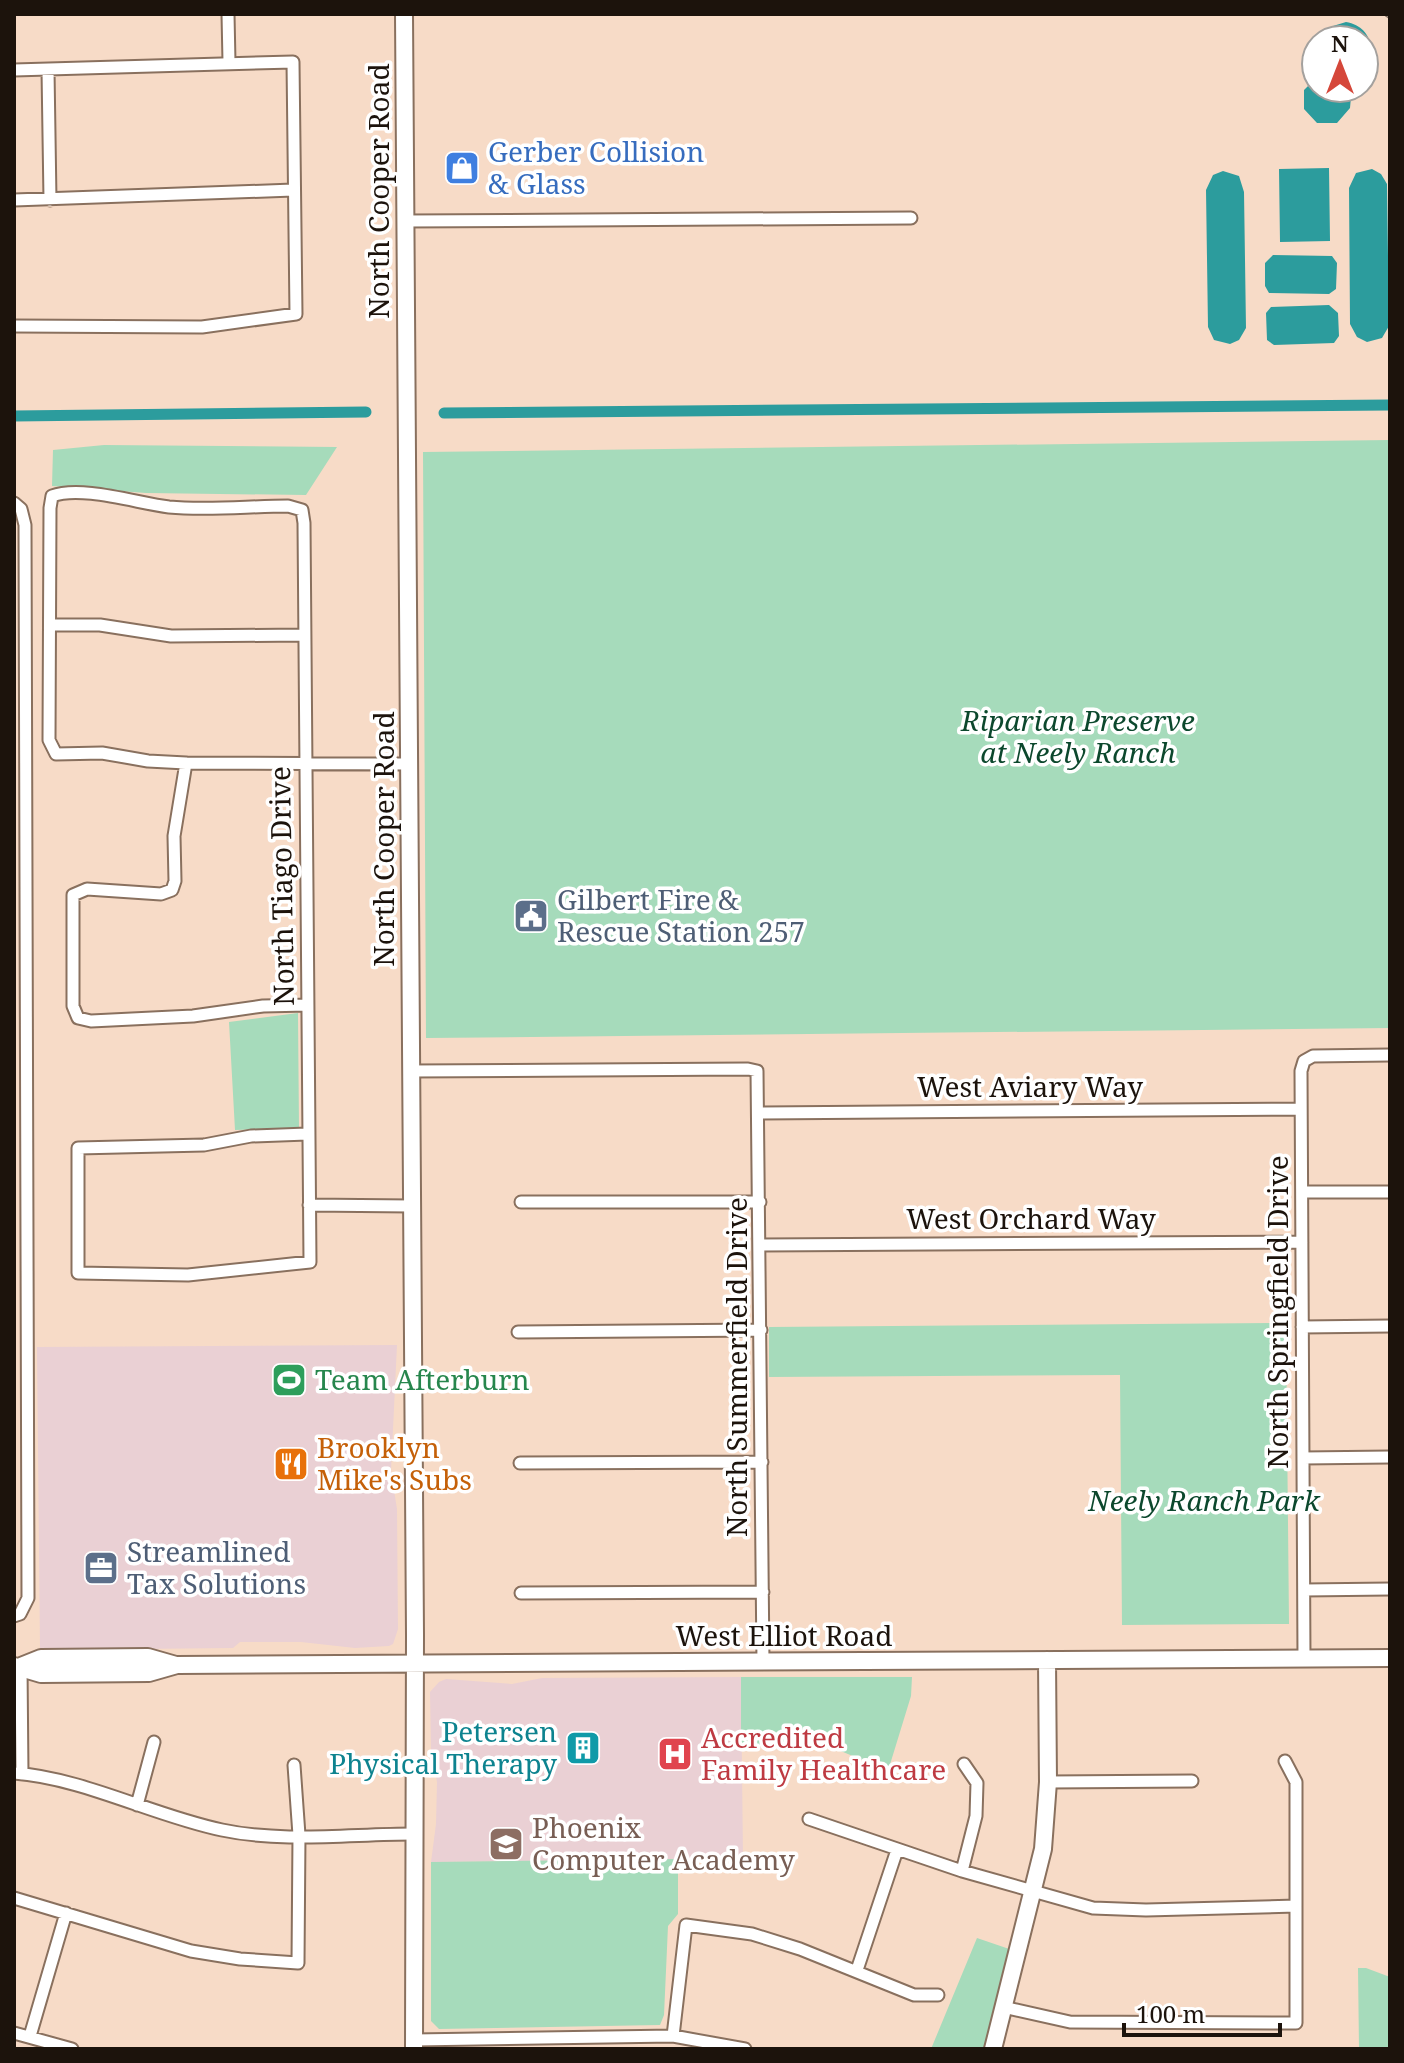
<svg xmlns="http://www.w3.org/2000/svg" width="1404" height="2063" font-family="'Noto Serif',serif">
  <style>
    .commercial { fill: #ead0d4 }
    .green { fill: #a6dbbb }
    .water { fill: #2c9c9d }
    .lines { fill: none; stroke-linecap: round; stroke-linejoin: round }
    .canal { stroke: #2c9c9d; stroke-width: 11 }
    .street-casing { stroke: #89705e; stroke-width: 15 }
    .secondary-casing { stroke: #89705e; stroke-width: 20 }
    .street { stroke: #fff; stroke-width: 11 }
    .secondary { stroke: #fff; stroke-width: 16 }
    .rail-casing { stroke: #806e61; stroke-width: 6 }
    .rail { stroke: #fff; stroke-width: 3; stroke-dasharray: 9; stroke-linecap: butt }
    .labels { text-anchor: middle; stroke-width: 7; stroke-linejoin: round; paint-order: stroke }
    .shop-label { font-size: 28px; fill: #366cbe; stroke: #fff; text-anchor: start }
    .street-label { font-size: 28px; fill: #1c130c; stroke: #fff }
    .park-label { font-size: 28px; font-style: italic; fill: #0c482d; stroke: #fff }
    .service-label { font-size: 28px; fill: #4e5e75; stroke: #fff; text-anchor: start }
    .leisure-label { font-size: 28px; fill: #27864d; stroke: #fff; text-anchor: start }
    .food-label { font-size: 28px; fill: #c56008; stroke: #fff; text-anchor: start }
    .culture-label { font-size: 28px; fill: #0d838f; stroke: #fff; text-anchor: end }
    .health-label { font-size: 28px; fill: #be3a42; stroke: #fff; text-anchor: start }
    .education-label { font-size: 28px; fill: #785e54; stroke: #fff; text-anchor: start }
  </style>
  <rect width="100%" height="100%" fill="#f7dbc7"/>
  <!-- commercial -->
  <path class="commercial" d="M397,1345L391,1471L397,1509L398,1629L393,1644L389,1646L355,1648L301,1642H240L233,1648L40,1650L37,1347Z
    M741,1677L743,1859L431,1862L436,1824L437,1782L431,1750L430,1692L439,1682L446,1679L512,1684L542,1678Z"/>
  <!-- green -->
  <path class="green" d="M1390,440V1028L426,1038L423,452Z
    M104,445L337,447L306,495L146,493L52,486L53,450Z
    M298,1013L299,1128L235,1130L229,1022Z
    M1286,1323L1289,1624L1122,1625L1120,1375L769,1377V1327Z
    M741,1677H912L911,1696L888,1771L829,1746H741Z
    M678,1859V1914L668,1926L664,2015L660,2025L439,2029L431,2021V1862Z
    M977,1938L1018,1952L993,2049H931Z
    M1358,1968H1366L1390,1977V2049H1359Z"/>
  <!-- water -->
  <path class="water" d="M1346,22C1368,26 1377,45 1364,64V40H1323L1333,26Z
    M1316,78V88H1348L1351,97L1350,108L1337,123H1317L1304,109V90Z
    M1329,168L1330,241L1280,242L1279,169Z
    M1372,169L1381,174L1387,184L1389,326L1382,338L1367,342L1357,337L1350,324L1349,188L1356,173Z
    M1223,171L1239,176L1244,192L1246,328L1239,340L1230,344L1214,340L1208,327L1206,190L1213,175Z
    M1273,255L1332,256L1337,263L1336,289L1329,294L1269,293L1265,286V263Z
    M1329,305L1338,313L1339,336L1334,343L1274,345L1267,340L1266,313L1271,307Z"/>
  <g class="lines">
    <!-- canal -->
    <path class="canal" d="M444,413L1390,405
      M14,416L366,412"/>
    <!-- street casing -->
    <g class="street-casing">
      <path id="street" d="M228,14L229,62
        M14,70L293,62L296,314L202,327L14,326
        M48,70L50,200
        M14,200L293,190
        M406,221L911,218
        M14,503L21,509L25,525L28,1598L20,1614L14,1616
        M51,625H100L171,636L304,635
        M186,763L174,836L175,881L172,890L161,894L87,889L73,895V1006L78,1018L91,1021L193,1016L263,1006L307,1005
        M411,1071L748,1069L757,1071L763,1662
        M760,1113L1301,1109
        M307,1134L251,1136L204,1145L78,1148V1273L188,1275L310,1262L304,523L302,510L288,506C249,506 208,511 169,507C137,503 81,485 52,496L50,508L49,740L56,754L102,753L148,761L186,763L410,764
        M1302,1192H1390
        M521,1202H760
        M309,1205L411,1206
        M760,1245L1302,1242
        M1302,1327L1390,1326
        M518,1332L761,1330
        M1303,1458L1390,1457
        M520,1463L762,1462
        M1304,1590L1390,1589
        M521,1593L763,1592
        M1304,1659L1301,1071L1304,1061L1313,1056L1390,1055
        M21,1666L22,1774
        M14,1773C83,1778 154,1816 222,1830C283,1843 351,1834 413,1834
        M1048,1782L1192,1781
        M137,1805L154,1742
        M809,1819L962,1871L1093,1908L1146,1910L1296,1906
        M962,1871L976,1816L977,1783L964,1764
        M14,1898L191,1951L240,1959L298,1963L299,1835L294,1765
        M857,1970L897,1850
        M1003,2007L1070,2022L1296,2023V1782L1285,1761
        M14,2033L72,2049
        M30,2036L66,1913
        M673,2036L686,1925L752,1934L800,1949L914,1995H938
        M414,2040L673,2036L745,2049"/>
    </g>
    <!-- secondary casing -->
    <g class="secondary-casing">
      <path id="secondary" d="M404,14L415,1635L414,2049
        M14,1666L41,1674L149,1673L177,1665L1390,1658
        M21,1666L41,1658L148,1657L176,1665
        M993,2049L1043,1849L1048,1782L1047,1660"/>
    </g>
    <!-- street -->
    <use href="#street" class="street"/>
    <!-- secondary -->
    <use href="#secondary" class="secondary"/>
    <!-- rail casing -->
    <g class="rail-casing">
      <path id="rail" d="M1387,14L1390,16"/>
    </g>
    <!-- rail -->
    <use href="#rail" class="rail"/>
  </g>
  <!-- icons -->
  <defs>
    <g id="shop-square" transform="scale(1.8)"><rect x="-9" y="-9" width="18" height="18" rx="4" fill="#3f7fe0" stroke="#fff"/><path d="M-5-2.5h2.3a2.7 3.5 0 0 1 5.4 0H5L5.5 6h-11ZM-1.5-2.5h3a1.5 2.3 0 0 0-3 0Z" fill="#fff"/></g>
    <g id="civic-square" transform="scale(1.8)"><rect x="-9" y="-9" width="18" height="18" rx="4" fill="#5c6f8a" stroke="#fff"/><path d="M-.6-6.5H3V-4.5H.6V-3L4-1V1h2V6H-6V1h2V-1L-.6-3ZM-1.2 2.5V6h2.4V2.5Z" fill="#fff"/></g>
    <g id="stadium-square" transform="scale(1.8)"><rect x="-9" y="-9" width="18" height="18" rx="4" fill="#2e9e5b" stroke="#fff"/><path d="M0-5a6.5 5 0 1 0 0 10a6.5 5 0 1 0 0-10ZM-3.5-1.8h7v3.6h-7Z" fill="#fff"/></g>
    <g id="restaurant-square" transform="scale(1.8)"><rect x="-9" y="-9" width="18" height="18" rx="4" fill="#e8710a" stroke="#fff"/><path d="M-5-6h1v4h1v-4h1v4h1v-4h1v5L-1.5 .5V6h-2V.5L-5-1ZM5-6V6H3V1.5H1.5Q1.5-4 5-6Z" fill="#fff"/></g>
    <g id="office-square" transform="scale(1.8)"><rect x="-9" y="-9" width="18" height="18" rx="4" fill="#5c6f8a" stroke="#fff"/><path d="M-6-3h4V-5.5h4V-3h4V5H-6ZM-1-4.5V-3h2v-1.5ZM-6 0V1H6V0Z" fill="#fff"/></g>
    <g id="building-square" transform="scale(1.8)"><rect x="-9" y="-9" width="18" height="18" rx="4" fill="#0f9aa8" stroke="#fff"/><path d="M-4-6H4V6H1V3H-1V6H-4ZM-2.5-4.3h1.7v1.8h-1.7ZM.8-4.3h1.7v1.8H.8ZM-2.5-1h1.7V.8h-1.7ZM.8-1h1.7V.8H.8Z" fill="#fff"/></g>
    <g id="hospital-square" transform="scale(1.8)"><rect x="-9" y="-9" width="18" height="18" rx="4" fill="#e0444e" stroke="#fff"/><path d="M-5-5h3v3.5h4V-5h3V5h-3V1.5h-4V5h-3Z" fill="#fff"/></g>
    <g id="school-square" transform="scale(1.8)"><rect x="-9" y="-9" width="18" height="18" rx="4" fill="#8d6e63" stroke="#fff"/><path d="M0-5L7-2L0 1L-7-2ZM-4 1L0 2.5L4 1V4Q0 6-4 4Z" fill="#fff"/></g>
  </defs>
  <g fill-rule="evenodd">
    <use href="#shop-square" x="462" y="168"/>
    <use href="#civic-square" x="531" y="916"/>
    <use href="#stadium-square" x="289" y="1380"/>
    <use href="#restaurant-square" x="291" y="1464"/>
    <use href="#office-square" x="101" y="1568"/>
    <use href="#building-square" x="583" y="1748"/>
    <use href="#hospital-square" x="675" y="1754"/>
    <use href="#school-square" x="506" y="1844"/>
  </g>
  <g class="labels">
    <!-- shop labels -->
    <g class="shop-label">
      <text x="488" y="162">Gerber Collision<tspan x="488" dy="32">&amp; Glass</tspan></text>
    </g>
    <!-- street labels -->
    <g class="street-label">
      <text transform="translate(379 191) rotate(-90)" y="10">North Cooper Road</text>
      <text transform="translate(384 839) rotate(-90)" y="10">North Cooper Road</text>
      <text transform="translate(282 886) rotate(-91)" y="10">North Tiago Drive</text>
      <text x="1030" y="1097">West Aviary Way</text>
      <text x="1031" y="1229">West Orchard Way</text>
      <text transform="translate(1278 1312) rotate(-90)" y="10">North Springfield Drive</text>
      <text transform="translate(737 1367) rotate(-90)" y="10">North Summerfield Drive</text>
      <text x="784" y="1646">West Elliot Road</text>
    </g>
    <!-- park labels -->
    <g class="park-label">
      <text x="1078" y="731">Riparian Preserve<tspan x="1078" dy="32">at Neely Ranch</tspan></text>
      <text x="1204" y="1511">Neely Ranch Park</text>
    </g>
    <!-- service labels -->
    <g class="service-label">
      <text x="557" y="910">Gilbert Fire &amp;<tspan x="557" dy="32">Rescue Station 257</tspan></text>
      <text x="127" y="1562">Streamlined<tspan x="127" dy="32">Tax Solutions</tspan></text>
    </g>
    <!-- leisure labels -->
    <g class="leisure-label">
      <text x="315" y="1390">Team Afterburn</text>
    </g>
    <!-- food labels -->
    <g class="food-label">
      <text x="317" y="1458">Brooklyn<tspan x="317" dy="32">Mike's Subs</tspan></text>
    </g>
    <!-- culture labels -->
    <g class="culture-label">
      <text x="557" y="1742">Petersen<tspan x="557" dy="32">Physical Therapy</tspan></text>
    </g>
    <!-- health labels -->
    <g class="health-label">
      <text x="701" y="1748">Accredited<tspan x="701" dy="32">Family Healthcare</tspan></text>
    </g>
    <!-- education labels -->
    <g class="education-label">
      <text x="532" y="1838">Phoenix<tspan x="532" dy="32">Computer Academy</tspan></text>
    </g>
  </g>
  <!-- border -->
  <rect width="1404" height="2063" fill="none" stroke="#1c130c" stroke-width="32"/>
  <!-- north arrow -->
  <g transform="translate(1340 64)"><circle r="38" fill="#ffffff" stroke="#a4a19e" stroke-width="2"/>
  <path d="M0-6L14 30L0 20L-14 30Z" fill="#d5473a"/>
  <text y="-12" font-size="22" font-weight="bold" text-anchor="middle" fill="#1c130c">N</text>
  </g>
  <!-- scale -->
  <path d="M1124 2023v12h156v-12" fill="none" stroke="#1c130c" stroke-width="4"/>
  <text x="1136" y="2023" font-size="24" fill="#1c130c" stroke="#ffffff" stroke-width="6" paint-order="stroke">100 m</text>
</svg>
